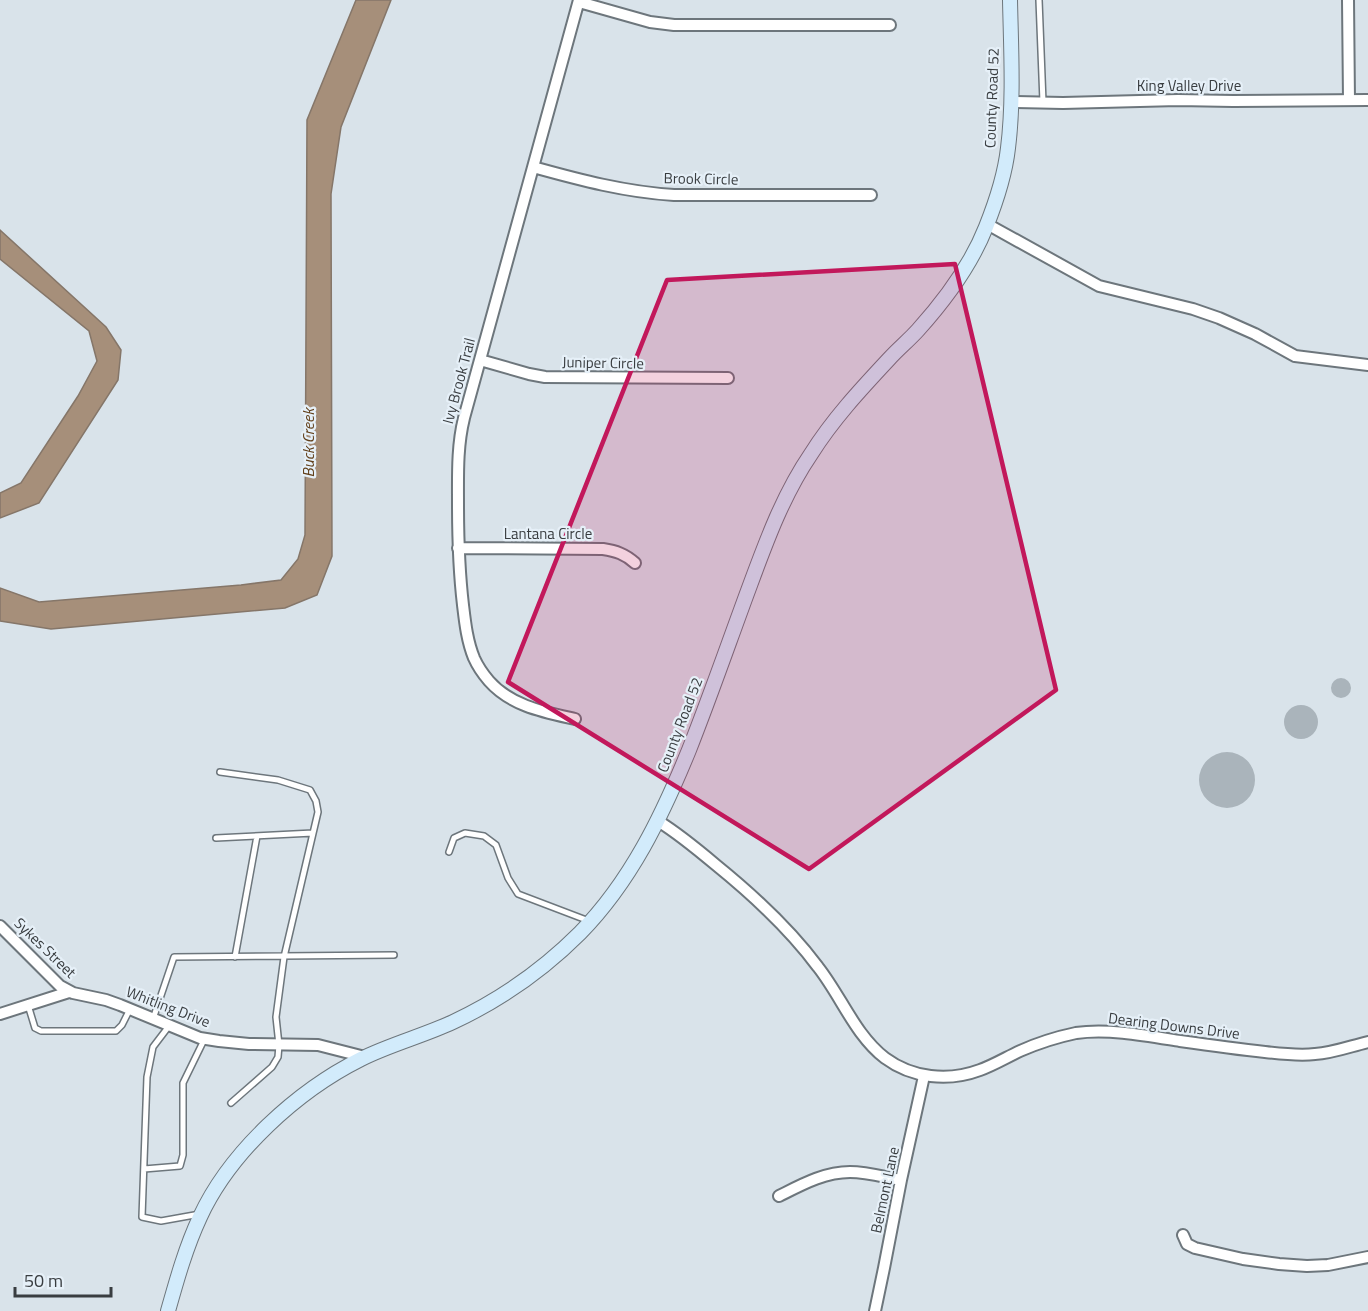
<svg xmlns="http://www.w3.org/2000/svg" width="1368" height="1311" font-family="'Titillium Web',sans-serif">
<rect width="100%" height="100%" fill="#d9e3ea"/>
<path fill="#a68f7a" stroke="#857669" stroke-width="1.5" d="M356 0H391L341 127 331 194 332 556 317 595 285 608 51 629 0 621V588L39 602 241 585 281 580 298 559 305 535 307 120Z
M0 230 106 327 121 350 118 380 39 503 0 518V493L21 483 78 396 97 361 89 331 0 259Z"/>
<path fill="#aab4bb" d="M1331 688a10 10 0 1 1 20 0a10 10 0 1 1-20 0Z
M1284 722a17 17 0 1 1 34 0a17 17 0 1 1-34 0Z
M1199 780a28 28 0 1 1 56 0a28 28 0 1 1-56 0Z"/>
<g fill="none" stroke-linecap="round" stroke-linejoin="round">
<defs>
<path id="lane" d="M1039 0 1043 102
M220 772 278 780 310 790 316 801 318 812 284 957 276 1017 279 1045 278 1057 272 1067 231 1103
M216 838 313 833
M449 852 454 838 465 833 484 836 496 845 508 878 518 894 589 921
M235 957 257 836
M28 1005 35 1028 41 1031H116L122 1025 130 1009
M153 1019 174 957 394 955
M169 1026 153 1047 147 1077 142 1217 161 1221 200 1214
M144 1169 180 1166 183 1155V1083L205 1038"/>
<path id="street" d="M1348 0 1349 100
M579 2 650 22 674 25H890
M1011 102 1063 103 1178 100 1233 101 1368 100
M533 167C580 180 625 192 674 195H871
M987 224 1099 286 1193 309 1219 318 1255 334 1295 356 1368 365
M480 360 529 374 545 377 728 378
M458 548 603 549C616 551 625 554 635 563
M575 719C544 712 511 706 489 681 483 674 478 667 474 658 467 641 465 622 463 605 459 571 458 538 458 504 458 475 457 446 464 418L579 0
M658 821C679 834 697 849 716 865 753 895 789 928 818 967 841 996 855 1035 885 1058 912 1078 948 1082 980 1070 994 1065 1007 1057 1020 1051 1038 1043 1057 1037 1076 1033 1108 1028 1149 1036 1180 1041 1208 1045 1237 1049 1265 1052 1282 1054 1299 1056 1315 1054 1333 1053 1351 1046 1368 1042
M0 926 60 986 73 993 106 1000 120 1005 200 1038 219 1041 249 1044 318 1045 365 1057
M0 1014 69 992
M779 1196C801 1185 824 1172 850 1172 867 1172 884 1177 901 1180
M1183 1235 1187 1244 1195 1248 1243 1259 1279 1264 1307 1266 1328 1265 1368 1257
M875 1311 884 1268 901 1180 924 1076"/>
<path id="secondary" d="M168 1311C177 1279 186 1247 200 1217 230 1152 297 1091 361 1059 391 1044 423 1036 453 1022 500 1000 544 969 580 933 631 881 662 816 689 750 710 697 729 642 749 588 766 542 783 495 811 454 833 419 861 389 889 359 898 349 909 340 918 330 945 300 971 265 986 227 996 202 1005 175 1008 148 1014 100 1011 49 1010 0"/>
</defs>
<use href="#lane" stroke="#6d767c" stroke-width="8"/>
<use href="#street" stroke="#6d767c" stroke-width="14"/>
<use href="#secondary" stroke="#6d767c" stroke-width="16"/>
<use href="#lane" stroke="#fff" stroke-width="5"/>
<use href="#street" stroke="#fff" stroke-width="10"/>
<use href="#secondary" stroke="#d2ebfb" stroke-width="14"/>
</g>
<path fill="#c2185b" fill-opacity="0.2" stroke="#c2185b" stroke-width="4.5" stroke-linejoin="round" d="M955 264 1056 690 809 869 508 682 667 280Z"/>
<g text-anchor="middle" stroke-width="4.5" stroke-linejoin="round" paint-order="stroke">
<g font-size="15" fill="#393d40" stroke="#e6f0f8">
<text x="1189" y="91">King Valley Drive</text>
<text transform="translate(992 98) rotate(-88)" y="5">County Road 52</text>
<text transform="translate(701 179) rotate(1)" y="5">Brook Circle</text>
<text transform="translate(603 363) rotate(1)" y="5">Juniper Circle</text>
<text transform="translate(459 381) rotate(-75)" y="5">Ivy Brook Trail</text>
<text x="548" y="539">Lantana Circle</text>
<text transform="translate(680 725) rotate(-69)" y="5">County Road 52</text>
<text transform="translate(45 948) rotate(44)" y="5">Sykes Street</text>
<text transform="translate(168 1007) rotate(21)" y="5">Whitling Drive</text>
<text transform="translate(1174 1026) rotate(7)" y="5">Dearing Downs Drive</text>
<text transform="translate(885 1190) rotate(-78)" y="5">Belmont Lane</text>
</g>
<g font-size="16" font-style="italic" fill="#62401b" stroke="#e6f0f8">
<text transform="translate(308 443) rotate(-90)" y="6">Buck Creek</text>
</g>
</g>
<path d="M15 1287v9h96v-9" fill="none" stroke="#393d40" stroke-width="3"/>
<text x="24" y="1287" font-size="18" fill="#393d40" stroke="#e6f0f8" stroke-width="4.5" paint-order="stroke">50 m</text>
</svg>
